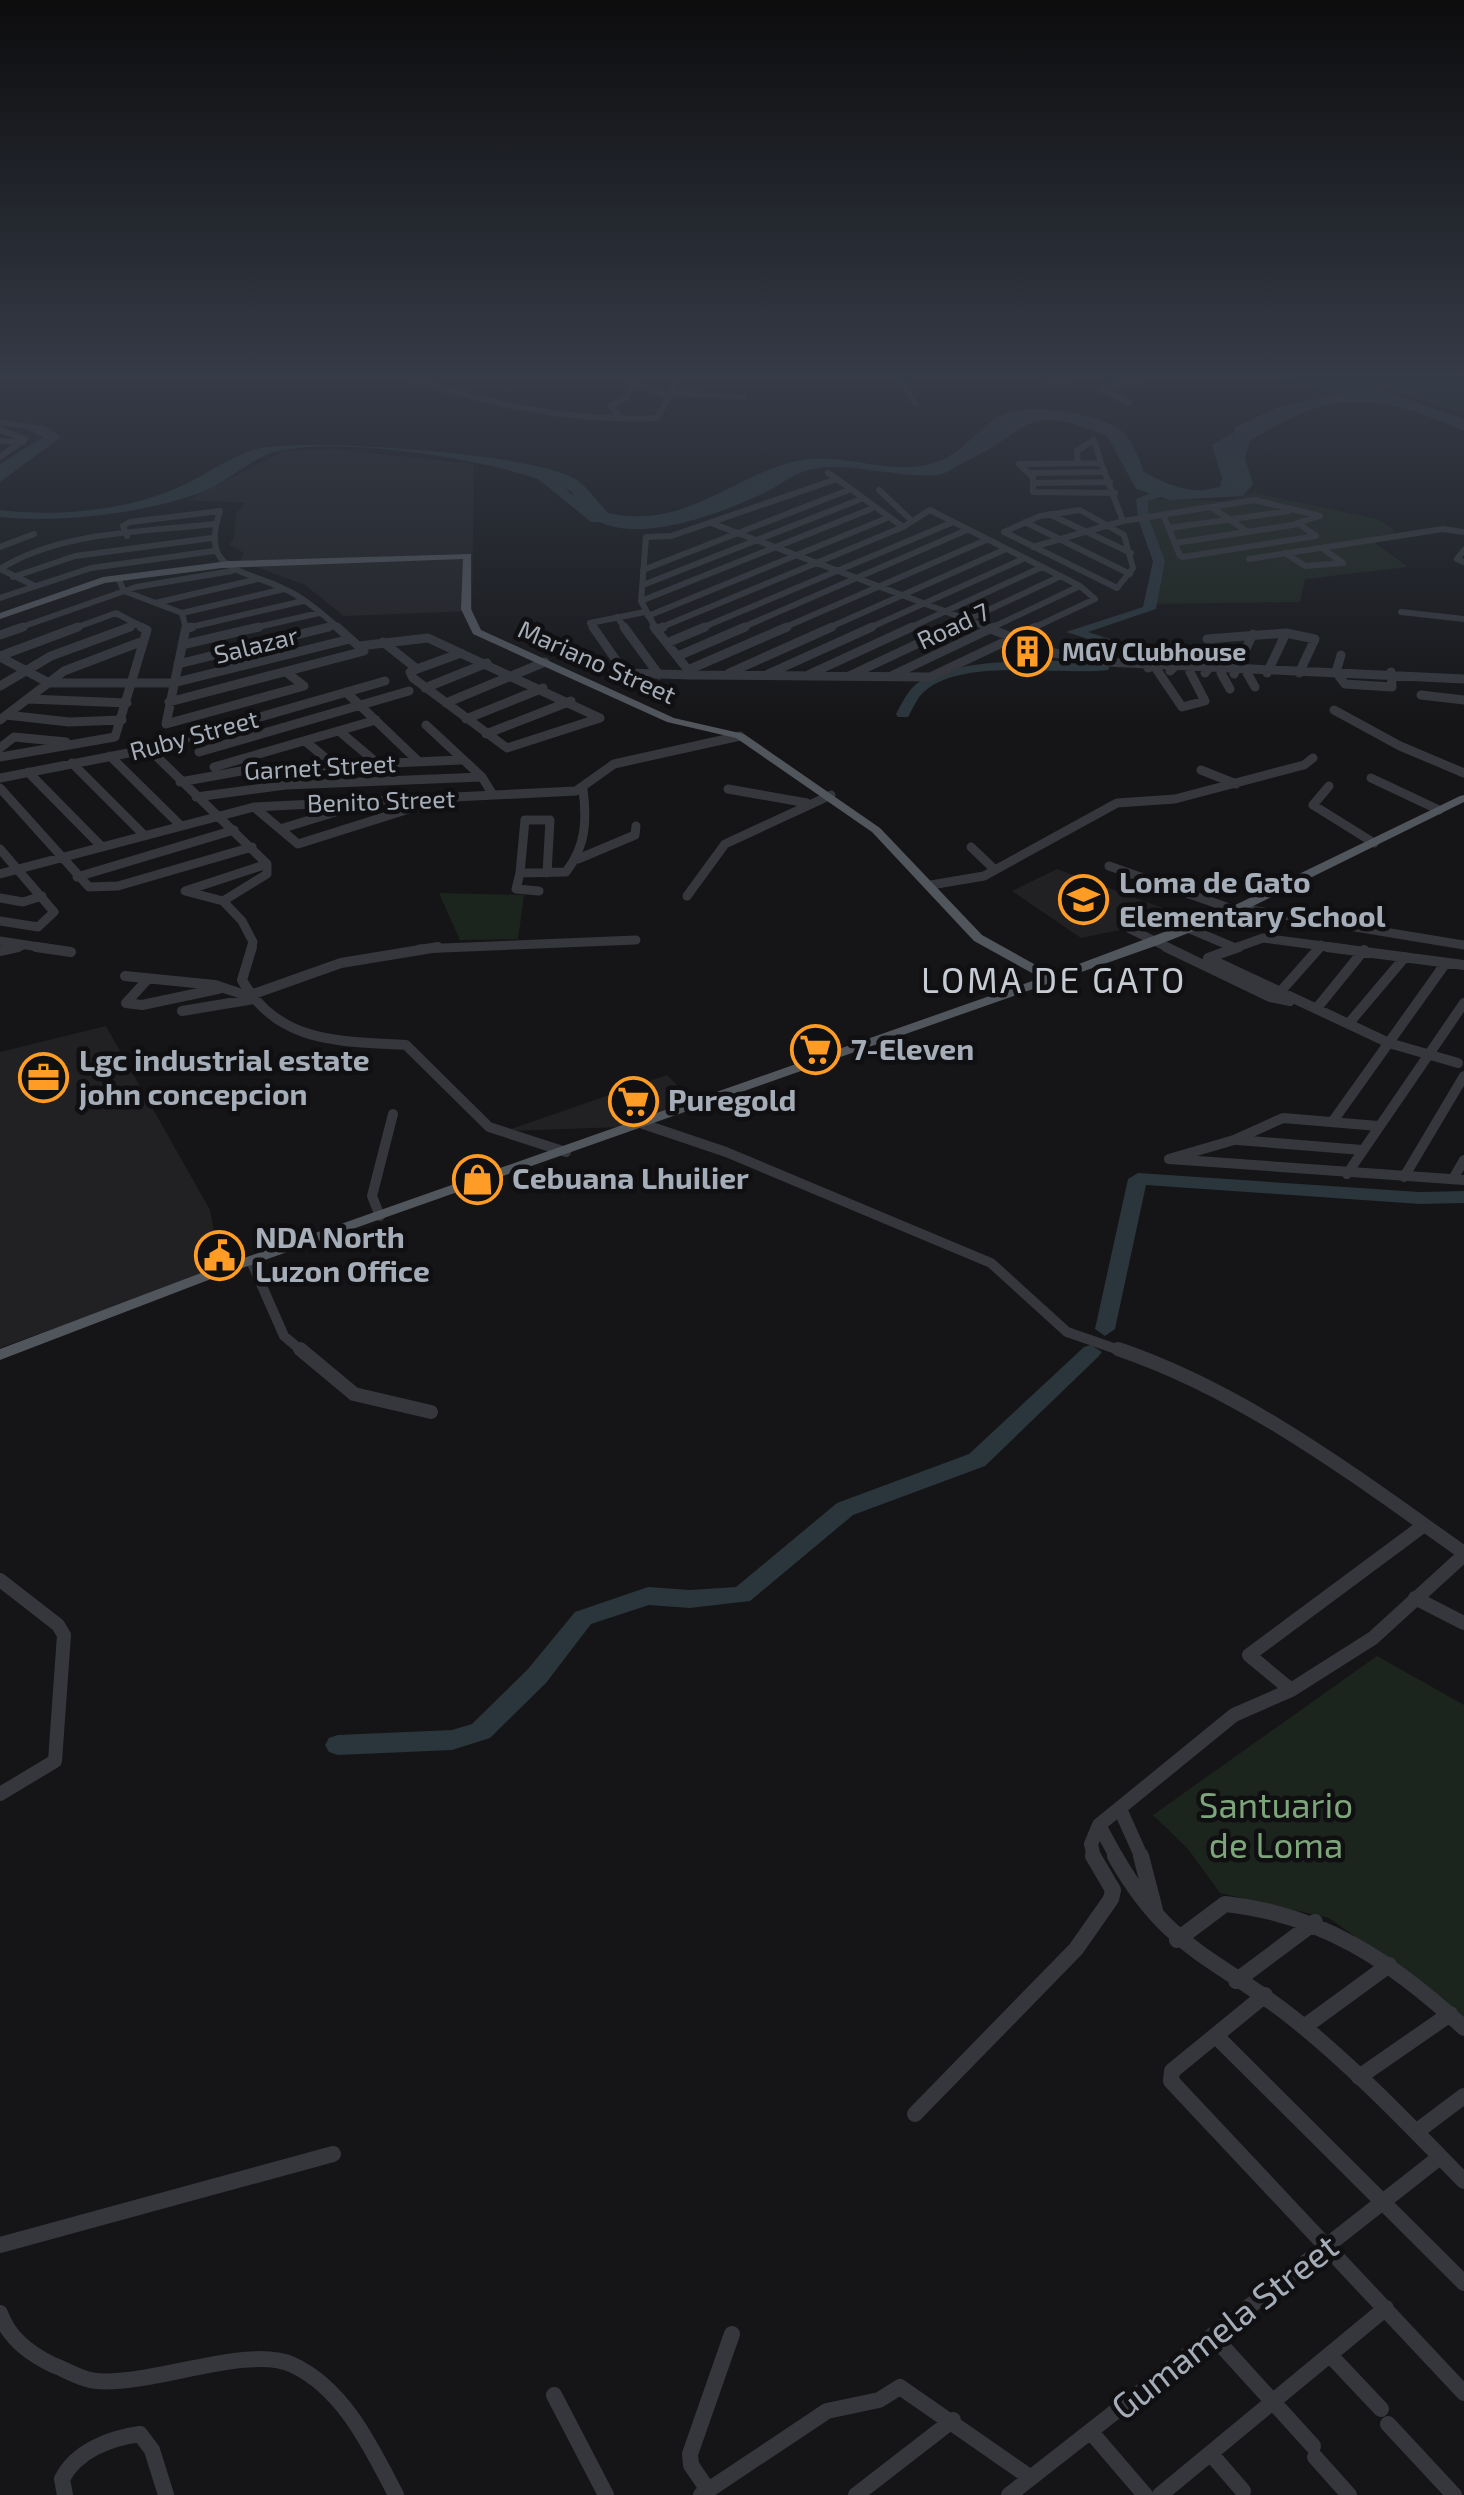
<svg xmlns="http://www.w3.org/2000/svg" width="1464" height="2495" font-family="'Exo 2',sans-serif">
<rect width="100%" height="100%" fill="#151517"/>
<path fill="#212124" d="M333 449 474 464 472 611 344 616 305 585 240 561 244 553 229 545 234 538 236 513 246 503 188 500 283 451Z
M1057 869 1168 910 1154 923 1081 938 1012 891Z
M106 1026 210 1210 221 1268 0 1348V1052Z
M667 1075 695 1103 622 1127 505 1131Z"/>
<path fill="#1c251d" d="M1270 374H1464V414L1380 386 1327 392Z
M1255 493 1377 519 1397 532 1368 538 1408 567 1305 579 1300 602 1149 604 1161 562 1144 499 1223 501Z
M439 893 524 895 518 939 460 940Z
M1377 1656 1464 1705V2025L1414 1979 1329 1918 1220 1893 1188 1849 1153 1815Z"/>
<path fill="#2a363c" d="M1350 391H1383L1464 419V431C1377 393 1333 388 1250 441L1245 458 1253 484 1243 496 1170 500 1136 489 1107 436C1020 401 1035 430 964 462 955 467 947 474 937 475 895 479 840 458 802 472 788 477 776 488 762 494 713 517 599 561 572 492 508 461 348 436 278 451 250 458 225 485 197 494 139 514 60 523 0 517V510C57 517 126 511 179 487 206 475 233 454 261 448 312 438 537 453 577 480 589 489 599 503 608 513 682 529 725 482 788 463 838 447 891 480 939 461 963 452 978 429 999 416 1025 401 1101 413 1123 432 1135 443 1138 458 1144 472 1174 488 1198 497 1230 485L1221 475 1212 445 1276 408Z
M0 419 45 426 61 437 0 482V464L43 437 23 428 0 426Z"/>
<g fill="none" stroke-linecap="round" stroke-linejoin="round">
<path fill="#2a363c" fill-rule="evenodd" d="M1272 410 1281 412 1244 431 1229 492 1198 497V491L1220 487 1235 427Z
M521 466 541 470 599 516V522H591L533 475 517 471V467Z
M1166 487 1172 491 1170 494 1148 501V516L1165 561 1156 609 1088 632 1113 640 1110 645 1117 651 1108 670C1060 676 964 657 925 691 917 697 913 709 908 717H898L896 714C901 705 906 694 913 687 943 657 1056 659 1098 663L1103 652 1096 646 1098 642 1066 632 1143 607 1153 561 1138 519 1136 499Z
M1138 1173 1420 1192 1464 1191V1203L1420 1204 1146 1185 1115 1329 1105 1336 1095 1329 1128 1179Z
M1091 1345 1102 1352 1098 1357 985 1466 853 1515 750 1601 690 1608 649 1605 591 1624 546 1683 490 1738 452 1750 338 1755 329 1752 325 1745 329 1738 338 1735 452 1730 472 1724 528 1669 575 1612 648 1587 690 1590 736 1587 837 1503 969 1454 1084 1347Z"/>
<path stroke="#35373c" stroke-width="6" d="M397 374C483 403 566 422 657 418L682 374
M609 374 669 397
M886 374 903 383 916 404
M1045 385 1090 374
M672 393 744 397
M1129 403 1100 388 1144 379 1135 374
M619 417 611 406 627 397 632 385
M0 430 25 439 0 457
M0 441 23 442
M1078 463 1077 451 1094 440 1101 463
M1019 464 1101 463 1123 521
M1019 464 1033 477V492L1115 493
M828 473 837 479
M1031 473 1105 472
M837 479 903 527 930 510 1080 586 1095 599 1031 629
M1034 483 1110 482
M879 490 912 521
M1211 507 1254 500 1320 516 1297 523
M1080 510 1124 535 1133 568 1117 588 1004 532 1040 516Z
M1049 514 1131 553
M1163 514 1180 556 1183 557 1316 536 1299 524 1175 543
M1025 522 1130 574
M711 523 992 629
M1169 528 1289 511
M127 536 123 526 130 522 220 511C200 571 239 568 282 588 304 597 322 614 340 629
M0 547 34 534
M1033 547 1123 521 1211 507 1248 532
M1464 550 1457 559 1464 562
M1285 553 1305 566 1343 563 1322 548
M1249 559 1443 529 1464 532
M643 570 851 489
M13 577 75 556 212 538
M118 578 124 591 182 613 186 629
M643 585 861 499
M35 586 0 569C60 531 145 532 214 524
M0 598 91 568 214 551
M641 601 871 509
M155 603 254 580
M1401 612 1464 619
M182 613 284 589
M648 616 885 519
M617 617 626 629
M187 628 303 601
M16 629 136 587 232 571
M72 629 116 613 146 629
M123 629 138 624
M249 629 319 613
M319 629 333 626
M595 629 590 623 645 612
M656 629 641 601 646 537 671 536 837 479
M657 629 903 527
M699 629 951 523
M739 629 967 530
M781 629 986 540
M826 629 1004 550
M867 629 1023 559
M907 629 1042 567
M948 629 1061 576
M989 629 1080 586"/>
<path stroke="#35373c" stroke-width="9" d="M186 627 166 724 304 686 286 672
M593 627 625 673 692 675
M624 627 659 675
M654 627 692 675 930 677 1036 627
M985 627 1054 653 1106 662 1464 679
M187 628 192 627
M656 630 663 627
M0 635 23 627
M383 642 417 669
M667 643 705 627
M182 645 259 627
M359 646 428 638 600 718 507 748 413 678 410 672 417 669
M1341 655 1336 672 1345 684 1392 687 1391 672
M0 656 78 627
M678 656 745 627
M0 657 49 683H173L350 639
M178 664 329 627
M1148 668 1174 659 1178 663 1170 671
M417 669 461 653
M688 670 787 627
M1157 670 1182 707 1205 701 1190 672
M729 673 832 627
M1205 673 1221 653 1207 639 1286 633 1315 639 1299 673
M1221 673 1230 689
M1247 673 1255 687
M1267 673 1286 633
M768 674 872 627
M810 674 912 627
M1234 674 1253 634
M849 676 953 627
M889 677 994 627
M0 686 51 656 130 627
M425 688 487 663
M346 692 418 761
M1421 695 1464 700
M29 699 127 703
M169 702 364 651 337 627
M446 703 545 662
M1334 710 1400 746 1464 773
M6 715 69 722 122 720
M466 719 543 688
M0 720 64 671 143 641
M426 725 482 777 493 795
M339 731 377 763
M486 734 571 701
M305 741 334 765
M0 748 14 737 66 742
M149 749 267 864
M199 752 409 691
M110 756 179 824
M0 757 115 737 147 630 141 627
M72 763 143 834
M214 767 376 720
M1201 770 1236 784
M28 772 101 846
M0 778 149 749 385 681
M1371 778 1439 810
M180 782 252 769 461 760
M1329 786 1313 805 1374 843
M0 788 89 887 118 886 252 847
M728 789 807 803
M196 797 286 785 482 777
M254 807 298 844 425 804
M280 829 352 807
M971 847 995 870
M0 849 54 912 38 927 0 921
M578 859 635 835 636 826
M267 864V874L223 901 185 891Z
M1109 866 1235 910
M520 873 525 820H550L547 873
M0 874 254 807 576 791 614 764 740 736
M77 877 234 830
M931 885 984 876 1117 803 1175 799 1304 765 1313 758
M539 891 516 889 520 873 566 872C586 846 587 821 583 789
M687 896 725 844 831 795
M0 898 23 902 42 896
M223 901 242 921 253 942 251 949
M1240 908 1464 945
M1130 929 1171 949
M1190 929 1233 947
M0 941 52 949
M8 949 21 946
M419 949 636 940
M1232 949 1263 938 1346 949
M1317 949 1321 945"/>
<path stroke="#35373c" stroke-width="10" d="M36 947 71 952
M252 947 242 980C279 1045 342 1041 406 1045L489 1127 566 1152
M1166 947 1270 997 1290 1001
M1239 947 1208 958 1389 1043 1458 1063
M1327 947 1464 965
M0 951 18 947
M125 976 215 985 248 996 341 963 438 947
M1281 991 1320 947
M126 1003 142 1005 218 989
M126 1003 147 980
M1317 1008 1364 950
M182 1011 254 999
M1350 1022 1405 957
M1333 1121 1445 964
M643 1124 726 1152 991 1263 1067 1332 1125 1352
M1237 1140 1362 1150
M1169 1159 1464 1180
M1169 1159 1234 1140 1283 1118 1378 1126
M1347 1174 1464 1003
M1404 1177 1464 1076
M1453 1179 1464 1160
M380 1216 372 1196 393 1114
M251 1261 284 1336 303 1352"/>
<path stroke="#35373c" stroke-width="14" d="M300 1349 354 1394 431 1412
M1118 1349C1245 1392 1355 1476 1464 1553
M0 1580 58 1625 64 1635 55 1761 0 1794
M1415 1598 1464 1623
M1291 1690 1249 1655 1423 1526
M1120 1809 1142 1858
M1099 1825 1117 1858
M1094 1858 1091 1844 1099 1825 1234 1715 1291 1690 1373 1638 1464 1555"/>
<path stroke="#35373c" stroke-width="16" d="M1115 1856C1170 1954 1220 1958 1299 2023 1358 2071 1411 2127 1464 2181
M1141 1856 1155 1910
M1177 1940 1225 1904C1322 1914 1394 1963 1464 2028
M1236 1981 1315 1922
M1265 1995 1172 2071 1171 2081 1464 2393
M1304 2027 1389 1965
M1216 2036 1464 2283
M1359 2077 1450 2014
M915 2114 1076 1949 1111 1899 1113 1890 1093 1856
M1416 2132 1464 2096
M0 2245 333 2154
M0 2313C8 2337 30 2354 53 2365 67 2370 82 2380 96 2381 152 2386 248 2344 293 2365 344 2389 371 2447 396 2495
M1213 2336 1313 2446
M1330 2355 1381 2409
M554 2395 606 2495
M1388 2424 1454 2495
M1091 2432 1145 2495
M1211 2454 1243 2491
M1315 2457 1349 2495
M708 2490 691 2465 690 2454 732 2334
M65 2495 62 2479C76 2451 110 2438 140 2434L152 2450 166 2495
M701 2495 827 2411 879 2400 900 2387 1031 2478
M856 2495 953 2420
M1009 2495 1440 2157
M1160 2495 1386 2308"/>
<path fill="#51555c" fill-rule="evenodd" d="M471 554V609L481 630 674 718 744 734 880 828 982 935 1052 974 1231 907 1460 796 1464 795V802L1239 913 1158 945 211 1279 0 1360V1349L201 1273 1041 978 974 941 872 832 736 738 667 722 473 634 461 609 463 559 222 568 105 583 0 619V613L103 577 229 561Z"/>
</g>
<linearGradient id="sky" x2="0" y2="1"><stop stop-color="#0c0c0d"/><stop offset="0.52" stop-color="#353b47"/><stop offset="1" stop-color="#353b47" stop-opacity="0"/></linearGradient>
<rect width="1464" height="724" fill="url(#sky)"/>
<defs>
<symbol id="building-ring" viewBox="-11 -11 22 22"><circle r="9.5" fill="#101012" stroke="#ff9c25" stroke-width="1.5"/><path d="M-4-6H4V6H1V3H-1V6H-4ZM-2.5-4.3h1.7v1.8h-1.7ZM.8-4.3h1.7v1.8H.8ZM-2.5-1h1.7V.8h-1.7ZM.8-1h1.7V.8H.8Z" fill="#ff9c25"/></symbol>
<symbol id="school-ring" viewBox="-11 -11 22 22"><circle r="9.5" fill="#101012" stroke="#ff9c25" stroke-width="1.5"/><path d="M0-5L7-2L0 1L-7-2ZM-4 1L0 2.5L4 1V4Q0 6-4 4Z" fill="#ff9c25"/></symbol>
<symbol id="supermarket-ring" viewBox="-11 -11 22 22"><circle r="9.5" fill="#101012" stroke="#ff9c25" stroke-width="1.5"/><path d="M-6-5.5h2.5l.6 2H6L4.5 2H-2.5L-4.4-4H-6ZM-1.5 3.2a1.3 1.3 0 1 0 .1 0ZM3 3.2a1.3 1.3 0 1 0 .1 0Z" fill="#ff9c25"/></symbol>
<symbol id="office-ring" viewBox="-11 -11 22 22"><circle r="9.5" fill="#101012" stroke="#ff9c25" stroke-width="1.5"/><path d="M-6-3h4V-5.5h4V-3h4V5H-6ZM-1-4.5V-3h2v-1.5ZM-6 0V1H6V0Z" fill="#ff9c25"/></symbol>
<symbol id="shop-ring" viewBox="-11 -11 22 22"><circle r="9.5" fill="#101012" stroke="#ff9c25" stroke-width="1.5"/><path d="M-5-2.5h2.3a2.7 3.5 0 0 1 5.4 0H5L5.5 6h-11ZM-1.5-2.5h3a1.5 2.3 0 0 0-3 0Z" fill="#ff9c25"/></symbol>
<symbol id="civic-ring" viewBox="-11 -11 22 22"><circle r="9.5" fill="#101012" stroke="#ff9c25" stroke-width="1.5"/><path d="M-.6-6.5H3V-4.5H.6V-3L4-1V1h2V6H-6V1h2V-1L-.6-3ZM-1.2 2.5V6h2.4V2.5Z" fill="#ff9c25"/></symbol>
</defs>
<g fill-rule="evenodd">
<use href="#building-ring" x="1000" y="624" width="55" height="55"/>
<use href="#school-ring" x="1056" y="872" width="55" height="55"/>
<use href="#supermarket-ring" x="788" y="1022" width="55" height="55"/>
<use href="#office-ring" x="16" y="1050" width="55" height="55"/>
<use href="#supermarket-ring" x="606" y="1074" width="55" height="55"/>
<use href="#shop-ring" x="450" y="1152" width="55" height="55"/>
<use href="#civic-ring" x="192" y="1228" width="55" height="55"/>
</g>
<g text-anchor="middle" stroke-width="9" stroke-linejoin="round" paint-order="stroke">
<g font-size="25" fill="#a5adb8" stroke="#101012">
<text transform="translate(953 626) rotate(-25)" y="9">Road 7</text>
<text transform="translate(256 645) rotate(-14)" y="9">Salazar</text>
<text transform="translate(597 662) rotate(24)" y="9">Mariano Street</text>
<text transform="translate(194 735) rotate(-15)" y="9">Ruby Street</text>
<text transform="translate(320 767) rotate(-3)" y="9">Garnet Street</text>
<text transform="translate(381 801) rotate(-2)" y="9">Benito Street</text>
</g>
<g font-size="25" font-weight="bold" fill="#a5adb8" stroke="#101012" text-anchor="start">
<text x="1062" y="661">MGV Clubhouse</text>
</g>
<g font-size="30" font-weight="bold" fill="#a5adb8" stroke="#101012" text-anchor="start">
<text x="1119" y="893">Loma de Gato<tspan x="1119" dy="34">Elementary School</tspan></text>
<text x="851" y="1060">7-Eleven</text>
<text x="79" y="1071">Lgc industrial estate<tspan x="79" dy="34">john concepcion</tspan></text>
<text x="668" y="1111">Puregold</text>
<text x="512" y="1189">Cebuana Lhuilier</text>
<text x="255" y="1248">NDA North<tspan x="255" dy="34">Luzon Office</tspan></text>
</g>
<g font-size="35" letter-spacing="2.5" fill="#c7ccd4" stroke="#101012">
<text x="1054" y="993">LOMA DE GATO</text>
</g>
<g font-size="35" fill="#7da57a" stroke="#101012">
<text x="1276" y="1818">Santuario<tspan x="1276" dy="40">de Loma</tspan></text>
</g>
<g font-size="35" fill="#a5adb8" stroke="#101012">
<text transform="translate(1225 2327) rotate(-38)" y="12">Gumamela Street</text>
</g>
</g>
</svg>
